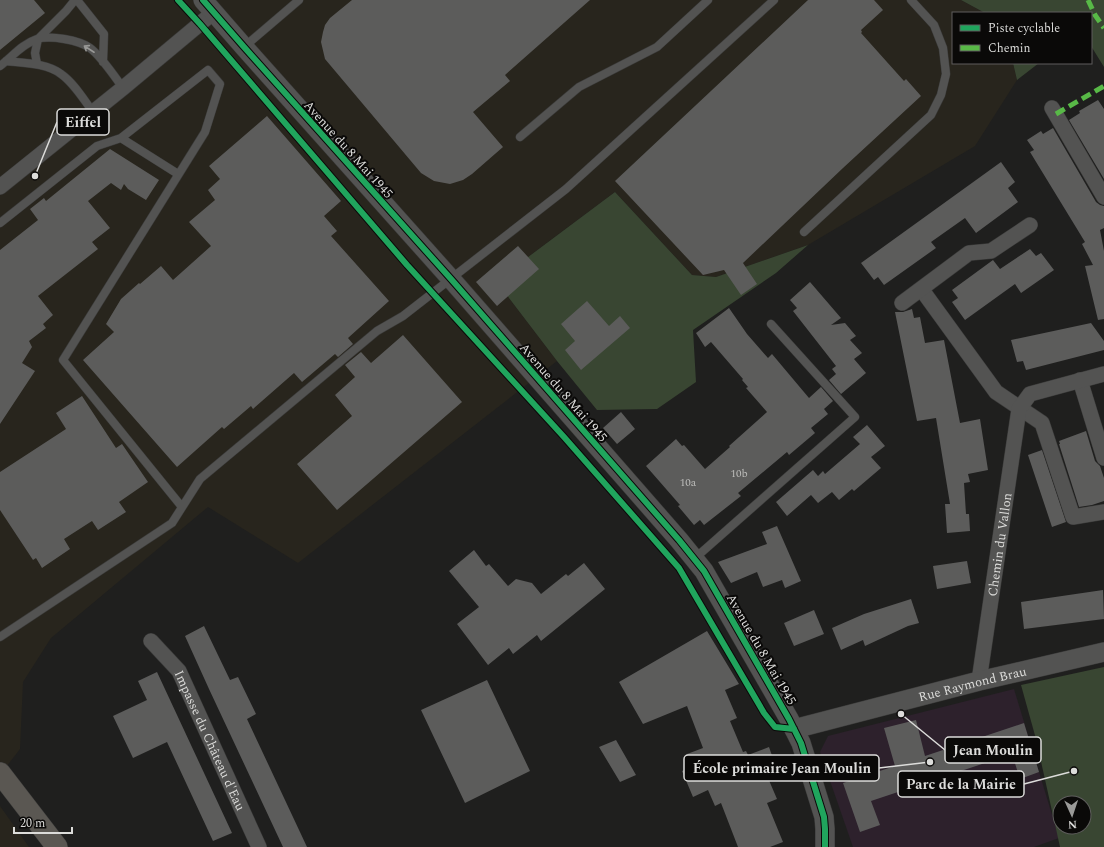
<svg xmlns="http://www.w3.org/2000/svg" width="1104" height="847" font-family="Spectral,serif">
<rect width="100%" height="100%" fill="#1f1f1e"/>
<path fill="#28251d" d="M0 0H961L985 13H953V63H1013L1017 80 975 146 808 245 716 277 692 275 615 192 496 281 557 361 298 563 208 507 51 638 23 682 20 749 0 775Z
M0 806 29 847H0Z"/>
<path fill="#2d212c" d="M1014 689 1059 838 1034 847H853L820 752 828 736Z"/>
<path fill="#394632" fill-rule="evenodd" d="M961 0H1104V67L1091 46V13H985Z
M1013 63H1039L1017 80Z
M615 192 692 275 716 277 808 245 776 273 693 330 696 382 657 409 597 410 557 361 496 281Z
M1104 667V847H1060L1036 739 1021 685ZM1060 803H1084V827H1060Z"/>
<path fill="#5c5c5b" d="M0 0H34L45 13 0 50Z
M352 0H590L505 75 510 81 473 112 503 147 472 174 463 180 450 184 434 181 421 173 325 59 321 42 323 32 325 25 330 18Z
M808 0H874L883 10 861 30 862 32 861 33 904 81 906 79 921 96 843 168 743 263 757 284 741 295 724 270 703 275 615 181Z
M1098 100 1104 109V179L1069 120 1080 113 1079 111Z
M267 116 341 201 324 216 337 231 331 236 389 301 348 338 353 344 338 357 335 354 302 382 294 373 253 409 251 406 224 429 222 427 177 467 83 360 114 332 106 324 121 299 139 283 140 284 161 266 173 280 211 246 189 222 215 200 208 190 220 179 209 166Z
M1053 128 1096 202 1100 205 1104 206V228L1100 230 1104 251V319L1098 320 1085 266 1093 265 1082 244 1085 242 1030 152 1034 150 1027 140 1041 131 1043 134Z
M110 149 159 180 146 200 128 189 124 184 121 190 111 183 88 201 110 228 92 242 98 249 38 296 53 315 43 324 46 328 29 341 32 347 22 363 35 371 0 424V250L38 220 30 209 44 198 46 201Z
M1001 162 1015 182 1008 188 1018 202 976 233 965 218 931 242 936 248 884 285 878 277 874 280 861 263Z
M518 246 539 269 497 306 476 282Z
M1030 249 1036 256 1041 253 1054 270 1021 293 1015 284 965 320 952 302 958 298 952 290 993 260 1000 269Z
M810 282 841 318 831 325 845 323 856 336 850 340 862 353 854 359 866 373 841 394 829 380 836 374 832 369 836 366 793 311 797 308 790 300Z
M587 301 609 326 620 316 630 328 581 370 565 350 575 341 561 324Z
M729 308 747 334 768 358 772 354 809 398 821 387 833 401 824 409 828 414 811 428 815 433 789 455 787 452 738 493 741 496 704 525 700 520 694 525 678 506 680 505 646 466 676 439 682 446 684 445 705 469 730 447 729 446 767 412 746 388 748 387 742 380 743 379 711 342 705 347 696 333Z
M912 309 914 318 920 317 925 343 944 340 960 423 980 419 988 470 968 474 970 482 964 483 966 514H969L970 531 947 533 945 504H950L936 418 917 421 895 312H903Z
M1091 323 1104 341V350L1026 370 1023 361 1017 362 1011 340Z
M403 335 462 402 337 510 297 464 352 416 335 395 355 377 345 365 361 352 371 363Z
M82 396 116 448 122 444 148 482 119 502 126 512 98 530 92 521 64 539 70 549 42 568 36 558 33 560 0 510V472L66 429 56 413Z
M621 412 635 429 617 444 603 428Z
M867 425 885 446 871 457 881 468 854 491 852 489 839 500 832 492 818 503 811 495 787 516 776 502 813 470 818 476 823 471 825 474 860 444 853 437Z
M1086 431 1095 461 1100 466 1104 478V501L1092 505 1079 507 1059 444H1060L1059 441Z
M1042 450 1066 522 1052 527 1028 455Z
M777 526 801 581 785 588 782 580 763 587 757 572 731 583 718 562 767 544 762 532Z
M474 550 486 566 489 564 508 586 516 579 532 583 541 594 566 574 568 576 584 563 605 589 541 641 537 635 513 654 509 648 488 665 457 624 479 607 449 571Z
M967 561 971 583 937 589 933 566Z
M1103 590 1104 619 1024 629 1021 602Z
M911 599 919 623 908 626 865 646 863 640 841 650 832 628 864 614Z
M814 610 824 634 794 646 784 623Z
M204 626 230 680 238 677 256 714 247 719 307 847H283L209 689 185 636Z
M707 631 739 684 725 690 737 718 730 721 743 752 746 751 748 755 769 747 776 767 765 771 777 799 767 803 783 842 770 847H738L721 803 715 806 708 790 693 797 682 771 692 767 687 754 703 748 687 706 643 724 619 682Z
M157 672 232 833 213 841 167 742 133 758 113 716 147 700 138 681Z
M487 680 530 771 465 803 421 710Z
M916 720 925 756 1024 723 1039 772 1020 779 1012 754 871 801 880 825 860 832 843 783 895 766 884 728Z
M616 740 636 775 620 782 599 747Z"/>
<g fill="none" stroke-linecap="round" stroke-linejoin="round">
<defs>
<path id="service" d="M77 0 104 34 103 62
M244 47 299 0
M6 61C23 63 47 63 61 74 74 83 84 100 93 112
M37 64 35 53 38 39 66 11 75 0
M0 66C12 57 22 44 37 39 50 35 79 40 90 48 101 56 115 77 123 88
M520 137 579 87 657 47 708 0
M178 174 121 138 208 70 220 84 205 132 63 360 182 507
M0 223 97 146 121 138
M804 232 931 115 941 95 946 74 943 48 934 25 911 0
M694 559 855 417 771 324
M0 637 172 523 200 479 377 331 403 316 566 189 774 0"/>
<g id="minor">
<path d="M1052 108 1104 197"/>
<path d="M0 187 123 88 214 12"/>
<path d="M922 290 996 392 1042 423 1073 517 1104 512"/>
<path d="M902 303 969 253 991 251 1030 225"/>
<path d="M1080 380 1104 458"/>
<path id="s1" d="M151 641 179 671 259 847"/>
<path id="s2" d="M979 681 1019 409 1030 394 1104 374"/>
</g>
<g id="tertiary">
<path d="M203 0 244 47 451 279 679 540 704 571 789 719 801 743 824 817 825 829V847"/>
<path id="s3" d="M794 729 979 681 1104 652"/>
</g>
<path id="secondary" d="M0 773 57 847"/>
</defs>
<use href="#service" stroke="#3b3b3a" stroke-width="9"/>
<use href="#minor" stroke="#3b3b3a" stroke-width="16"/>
<use href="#tertiary" stroke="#3b3b3a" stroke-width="20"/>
<use href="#secondary" stroke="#3b3b3a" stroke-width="22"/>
<use href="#service" stroke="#535352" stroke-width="8"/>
<use href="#minor" stroke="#535352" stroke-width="15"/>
<use href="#tertiary" stroke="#535352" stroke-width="19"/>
<use href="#secondary" stroke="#5a5752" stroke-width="21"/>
<path stroke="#58b947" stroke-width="5" stroke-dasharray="10 5" stroke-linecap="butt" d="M1088 0 1095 15 1104 28
M1056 114 1104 86"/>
<defs>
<path id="cycleway" d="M178 0 200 24 407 265 564 437 679 568 764 713 775 727 794 729
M203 0 244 47 451 279 679 540 704 571 789 719 801 743 824 817 825 829V847"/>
</defs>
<use href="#cycleway" stroke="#0a0908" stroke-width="8"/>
<use href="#cycleway" stroke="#20a55d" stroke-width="6"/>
</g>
<defs><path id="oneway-shaft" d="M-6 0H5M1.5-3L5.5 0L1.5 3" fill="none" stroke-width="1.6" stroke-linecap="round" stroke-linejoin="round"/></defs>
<use stroke="#989896" href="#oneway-shaft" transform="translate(89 49) rotate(-147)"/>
<g text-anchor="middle" stroke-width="4" stroke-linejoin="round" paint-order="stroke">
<g font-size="11" fill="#bcbcba">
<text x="739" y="477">10b</text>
<text x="688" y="486">10a</text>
</g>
<g font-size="13" fill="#dcdcda" stroke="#0a0908">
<text transform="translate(349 149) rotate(48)" y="5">Avenue du 8 Mai 1945</text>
<text transform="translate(564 392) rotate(49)" y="5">Avenue du 8 Mai 1945</text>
<text dy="5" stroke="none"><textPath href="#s2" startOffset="138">Chemin du Vallon</textPath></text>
<text transform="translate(762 649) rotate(60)" y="5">Avenue du 8 Mai 1945</text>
<text dy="5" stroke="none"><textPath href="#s3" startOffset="184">Rue Raymond Brau</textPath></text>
<text dy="5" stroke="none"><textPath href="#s1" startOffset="117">Impasse du Château d'Eau</textPath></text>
</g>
</g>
<path fill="none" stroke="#dcdcda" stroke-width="1.5" d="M35 176L57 122M901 714L945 750M930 762L879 768M1074 771L1024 784"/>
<g fill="#dcdcda" stroke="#0a0908" stroke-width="1.5">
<circle cx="35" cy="176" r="4"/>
<circle cx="901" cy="714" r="4"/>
<circle cx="930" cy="762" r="4"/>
<circle cx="1074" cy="771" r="4"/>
</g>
<g fill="#0a0908" stroke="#dcdcda" stroke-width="1.5">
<rect x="57" y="109" width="52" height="26" rx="4"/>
<rect x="945" y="737" width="96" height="26" rx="4"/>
<rect x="684" y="755" width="195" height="26" rx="4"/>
<rect x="898" y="771" width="126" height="26" rx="4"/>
</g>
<g font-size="14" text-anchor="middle" font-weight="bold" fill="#dcdcda">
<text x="83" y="127">Eiffel</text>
<text x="993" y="755">Jean Moulin</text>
<text x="782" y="773">École primaire Jean Moulin</text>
<text x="961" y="789">Parc de la Mairie</text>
</g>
<rect x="952" y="12" width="140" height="52" fill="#0a0908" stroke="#5e5d5c"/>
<rect x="960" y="25" width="20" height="6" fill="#20a55d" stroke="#5e5d5c"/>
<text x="988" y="32" font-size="12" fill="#dcdcda">Piste cyclable</text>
<rect x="960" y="45" width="20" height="6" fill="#58b947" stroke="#5e5d5c"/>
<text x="988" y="52" font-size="12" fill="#dcdcda">Chemin</text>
<g transform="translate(1072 815) rotate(177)"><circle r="19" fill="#0a0908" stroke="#5e5d5c"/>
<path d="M0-3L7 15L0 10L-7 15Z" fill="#9a9a98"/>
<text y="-6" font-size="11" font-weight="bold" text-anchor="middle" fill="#dcdcda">N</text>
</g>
<path d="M14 827v6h58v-6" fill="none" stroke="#dcdcda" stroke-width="2"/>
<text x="20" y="827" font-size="12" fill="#dcdcda" stroke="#0a0908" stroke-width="3" paint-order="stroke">20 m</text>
</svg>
